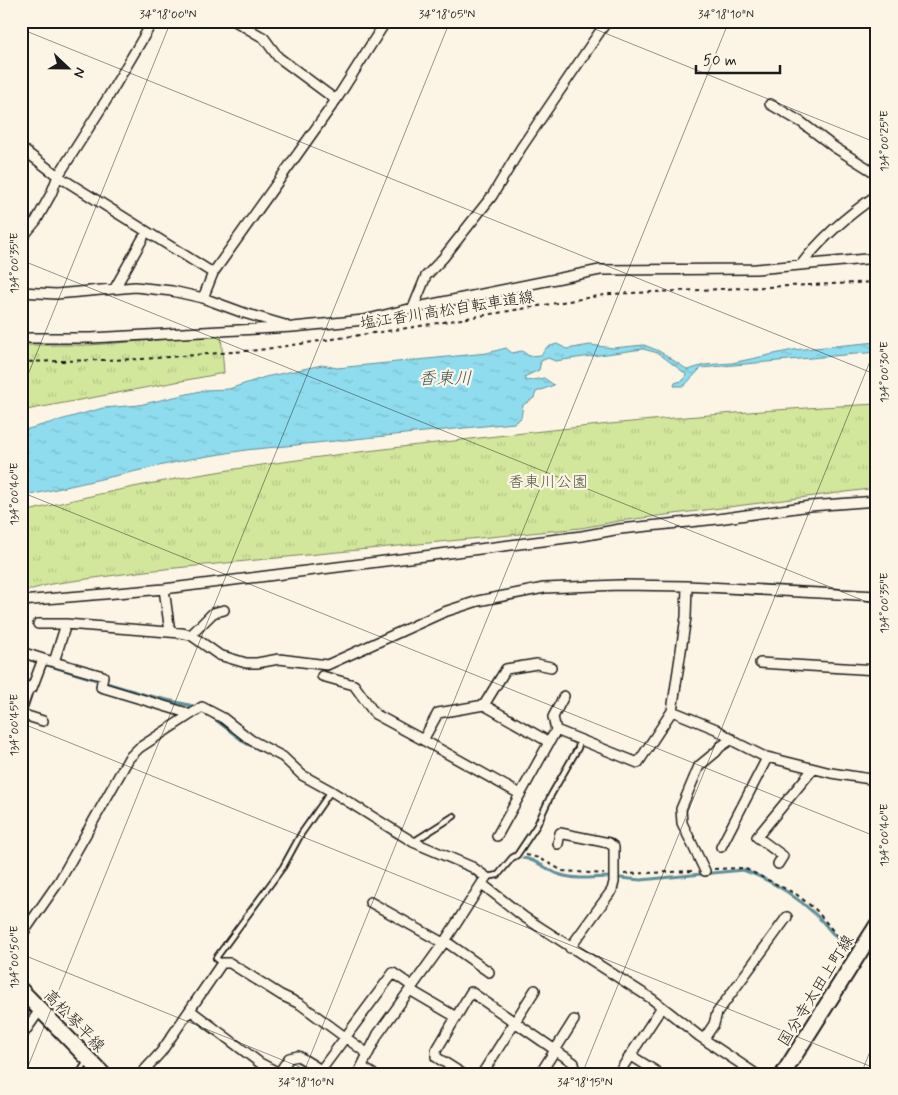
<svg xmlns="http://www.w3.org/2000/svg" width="898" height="1095" font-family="Mynerve,'Klee One',sans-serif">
<defs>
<pattern id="park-tufts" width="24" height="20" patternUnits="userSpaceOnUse" patternTransform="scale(1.25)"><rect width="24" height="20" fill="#d2e79c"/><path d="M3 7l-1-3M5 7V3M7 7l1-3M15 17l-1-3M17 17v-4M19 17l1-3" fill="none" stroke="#b4c686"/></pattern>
<pattern id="water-ripples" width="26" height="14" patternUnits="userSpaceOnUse" patternTransform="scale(1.25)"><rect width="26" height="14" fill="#8edced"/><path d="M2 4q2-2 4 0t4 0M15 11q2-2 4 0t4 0" fill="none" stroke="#7abccb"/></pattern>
<pattern id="building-back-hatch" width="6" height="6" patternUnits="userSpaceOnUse" patternTransform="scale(1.25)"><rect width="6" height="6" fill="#fdc0bc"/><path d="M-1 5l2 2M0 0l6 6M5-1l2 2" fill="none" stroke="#d8a4a1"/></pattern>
</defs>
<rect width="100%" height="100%" fill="#fcf5e5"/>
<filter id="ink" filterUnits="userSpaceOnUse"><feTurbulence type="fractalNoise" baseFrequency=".02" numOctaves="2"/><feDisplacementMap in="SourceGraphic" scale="10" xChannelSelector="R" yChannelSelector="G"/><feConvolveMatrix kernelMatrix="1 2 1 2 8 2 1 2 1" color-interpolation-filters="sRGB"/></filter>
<g filter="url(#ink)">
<path fill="url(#park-tufts)" stroke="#77825c" d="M221 335 224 373 21 411V345H90Z
M877 404V488L619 521 581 528 145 571 51 584 21 592V513C160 476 302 458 445 442 588 425 732 411 877 404Z"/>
<path fill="url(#water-ripples)" stroke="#608f99" d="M877 342V352L701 368 684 386H674L675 383 684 380 686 374 658 353 643 349 555 361 548 358 541 361 539 370 524 377 526 381 544 378 554 385 536 392 534 398 523 405 521 418 514 423 246 450 190 459 21 497V431L103 408 139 405 205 390 229 389 265 377 322 365 337 368 487 353 506 348 512 353 522 351 529 356 541 355 547 347 557 344 567 349 590 345 613 348 644 345 659 351 688 370 704 365 732 363 793 350Z"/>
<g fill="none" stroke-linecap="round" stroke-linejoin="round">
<path stroke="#608f99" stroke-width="3" d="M21 657 146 695 189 705 198 708
M212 717 247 744 269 754
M351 808 396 837
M419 849 470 871 479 879
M523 858C537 860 546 869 558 874 574 880 592 878 609 877
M620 878 641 880 743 870C769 879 795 895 815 914 830 928 834 940 854 950"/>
</g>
<path fill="url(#building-back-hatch)" stroke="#1c1c1c" d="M21 1003 30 1012 21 1022Z"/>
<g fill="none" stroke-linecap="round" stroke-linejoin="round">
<defs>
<path id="lane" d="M413 842 454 816
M486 877 498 875 512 858 517 855 537 825 551 795 578 748 580 740
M222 963 216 958 283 867 301 834 331 791
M79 1074 88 1060"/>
<path id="street" d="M235 21 264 38 278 57 336 100
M770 104 801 122 834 147 877 174
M21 148 58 176 213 273
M21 239 36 221 51 194 58 176 107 99 153 21
M801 265C822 237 848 215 877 195
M115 288 143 238
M21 292 56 294 135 287 172 291 203 298 244 313 285 325
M203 298 213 273 336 100 386 21
M413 308 426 276 443 258 492 196 521 148 607 21
M21 338H91L293 327 364 320 413 308 600 270 756 269 877 258
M164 589 582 536 620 529 718 519 810 506 877 501
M21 601 164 589 170 632
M38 624H66L181 633 191 635 219 655 246 663H257L279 659 327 665 444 612 478 601 544 588 620 585 687 586 877 596
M191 635 213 613 224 610
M21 652 43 659
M54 662 103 676 101 687 184 712 189 715
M760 663 877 670
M322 676 354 685 375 714 423 740
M21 685 32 688 43 659 54 662 66 624
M484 705 506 669 537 664 551 667
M21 711 29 687
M672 711 716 729 737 743 763 756 831 773 877 780
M21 714 43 721
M556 730 553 717 564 696
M520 794 423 740 438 713 484 705 549 742
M497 836 556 730 638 763 672 711 686 617 687 586
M558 844 560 833 609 843 614 847V882L612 890 570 948
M721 847 767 758
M778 864 783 856 757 837 813 769
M705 871 682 823 681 809 699 766 716 752 720 747 732 739
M482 884 524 917 652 999 699 1036 756 1074
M370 902 443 943
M21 936 60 880 129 758 139 748 202 707 223 718 251 740 283 757 302 775 331 791 413 842 472 867 486 877 445 941 378 1034 358 1074
M445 941 489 972
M410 990 456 1017
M190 1010 260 1063 279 1073 289 1058 298 1056 321 1070 393 973 412 986
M21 1037 40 1010
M704 1039 714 1024 717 1013 787 917
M630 1055 657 1072 656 1074
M362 1067 373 1074
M141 1074 161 1052 222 963H230L281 995 300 1004 368 1054
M463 1074 436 1057V1051L471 992 574 1063
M482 1074 535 990
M540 1074 574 1020
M618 1074 662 1007"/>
<path id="secondary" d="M21 990 103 1074
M783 1074 877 925"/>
</defs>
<use href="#lane" stroke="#1c1c1c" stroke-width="8"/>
<use href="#street" stroke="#1c1c1c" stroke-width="12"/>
<use href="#secondary" stroke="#1c1c1c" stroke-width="18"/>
<path stroke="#1c1c1c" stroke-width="2" stroke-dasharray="4 4" stroke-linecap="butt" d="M21 362 143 359 259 350 414 327 610 294 877 282
M526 855 539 858 563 871 604 874
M714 869 744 868 796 894 816 910 839 938 850 943
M624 874 694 871"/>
<use href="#lane" stroke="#fcf5e5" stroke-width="4.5"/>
<use href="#street" stroke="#fcf5e5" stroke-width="9"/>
<use href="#secondary" stroke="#fcf5e5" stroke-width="14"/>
</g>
</g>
<path fill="none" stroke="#1c1c1c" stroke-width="1" stroke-opacity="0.45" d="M575 21 877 143M21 29 877 375M21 260 877 606M21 392 171 21M21 492 877 837M21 723 877 1069M21 954 317 1074M25 1074 450 21M303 1074 729 21M582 1074 877 344M861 1074 877 1034"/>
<g text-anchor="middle" stroke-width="4.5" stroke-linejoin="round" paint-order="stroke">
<g font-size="16" fill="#1c1c1c" stroke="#fcf5e5">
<text transform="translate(447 309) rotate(-9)" y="6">塩江香川高松自転車道線</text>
<text transform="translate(815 990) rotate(-58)" y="6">国分寺太田上町線</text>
<text transform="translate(75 1020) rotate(46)" y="6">高松琴平線</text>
</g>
<g font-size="16" fill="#535942" stroke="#fcf5e5">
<text x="548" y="487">香東川公園</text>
</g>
<g font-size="18" font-style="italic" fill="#3e565b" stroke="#fcf5e5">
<text x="445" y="384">香東川</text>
</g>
</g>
<rect width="898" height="1095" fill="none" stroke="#fcf5e5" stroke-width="55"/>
<g transform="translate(68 68) rotate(112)" stroke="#fcf5e5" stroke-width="4" paint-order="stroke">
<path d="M0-4L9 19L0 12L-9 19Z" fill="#1c1c1c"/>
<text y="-8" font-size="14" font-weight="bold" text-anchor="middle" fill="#1c1c1c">N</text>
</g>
<path d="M696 65v8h84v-8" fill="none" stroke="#1c1c1c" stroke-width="2.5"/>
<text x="703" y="65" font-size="15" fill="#1c1c1c" stroke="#fcf5e5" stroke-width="4" paint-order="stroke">50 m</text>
<rect x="28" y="28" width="842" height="1040" fill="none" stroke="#1c1c1c" stroke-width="2"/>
<g font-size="12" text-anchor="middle" fill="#1c1c1c">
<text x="168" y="18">34°18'00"N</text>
<text x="447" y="18">34°18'05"N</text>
<text x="726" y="18">34°18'10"N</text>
<text transform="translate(884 141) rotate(-90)" y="4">134°00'25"E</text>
<text transform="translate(14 263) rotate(-90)" y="4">134°00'35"E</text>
<text transform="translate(884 372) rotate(-90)" y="4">134°00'30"E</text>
<text transform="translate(14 494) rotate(-90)" y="4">134°00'40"E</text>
<text transform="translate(884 603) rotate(-90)" y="4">134°00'35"E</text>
<text transform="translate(14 725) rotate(-90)" y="4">134°00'45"E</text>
<text transform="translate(884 835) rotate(-90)" y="4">134°00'40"E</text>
<text transform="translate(14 957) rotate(-90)" y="4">134°00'50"E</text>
<text x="306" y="1086">34°18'10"N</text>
<text x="585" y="1086">34°18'15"N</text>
</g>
</svg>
